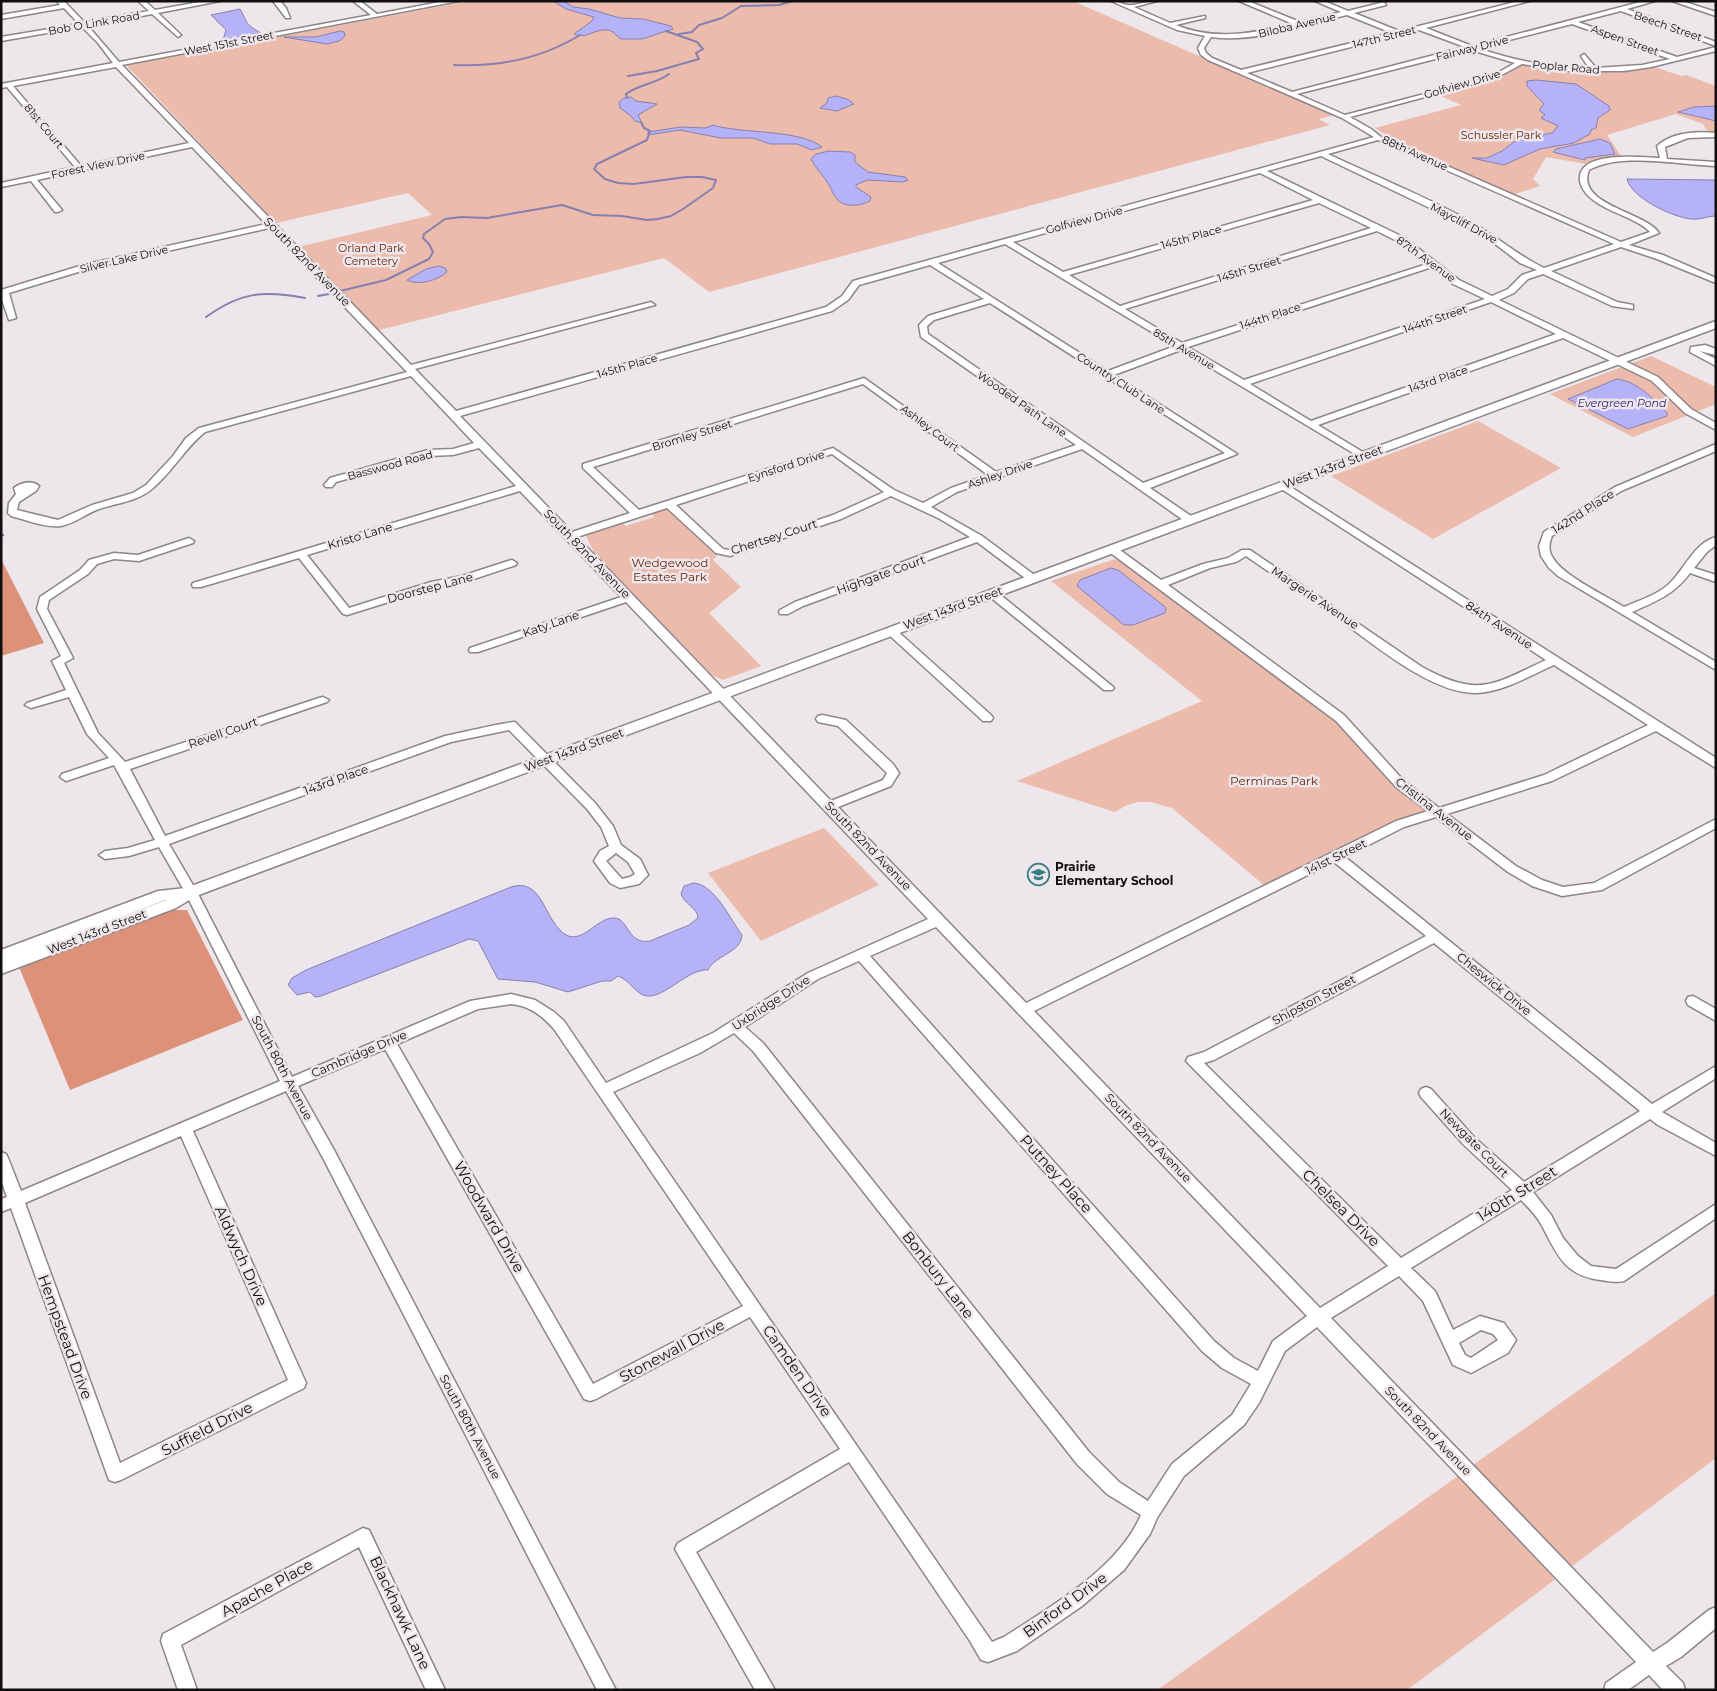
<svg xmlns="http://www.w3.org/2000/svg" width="1717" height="1691" font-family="Montserrat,sans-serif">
<rect width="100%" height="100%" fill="#ede6ea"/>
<path fill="#ecbbac" d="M470 1H1073L1334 115 1319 119 1330 125 709 292 664 258 379 330 298 247 432 215 408 193 276 223 127 66 131 64Z
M1523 64 1592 71H1620L1655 67 1681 76 1686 75 1716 86V134L1709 133 1703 124 1676 114 1607 135 1623 159 1587 164 1546 157 1533 179 1540 186 1512 195 1446 166 1449 164 1391 138 1375 128 1461 105 1441 96 1481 85 1478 83 1503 75Z
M1651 356 1716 387V404L1633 437 1550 394Z
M1478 421 1561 468 1433 539 1331 476Z
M662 509 671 510 718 554 713 560 741 587 709 613 761 666 723 680 712 675 596 556 586 536 591 532 622 523 626 526 654 517 651 513Z
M1115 559 1124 563 1337 720 1428 812 1265 886 1172 808 1151 802H1138L1127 805 1115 812 1017 781 1202 701 1051 581Z
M824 828 879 885 761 941 708 873Z
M1716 1293V1458L1571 1567 1473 1465Z
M1458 1476 1557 1578 1407 1690H1157Z"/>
<path fill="#dd9179" d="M1 559 44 643 1 656Z
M171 910H187L243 1020 70 1090 19 967Z"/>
<path fill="#b6b2f8" stroke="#8481b2" d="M553 1H563L573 7 589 9 620 18 643 19 671 26 673 29 642 39H621C616 36 615 32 608 30 596 28 585 40 574 34L592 21 594 17 566 9Z
M240 9C249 25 245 24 261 33L223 40 226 30 211 15Z
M340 31 344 32 345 36 339 41 327 44 284 37H316Z
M1536 80 1576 84 1609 106 1610 110 1598 118 1596 128 1591 130 1590 134 1574 143 1540 149 1504 165 1472 158H1487L1502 151 1518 139 1552 133 1558 126 1541 118 1545 115 1539 110 1544 104 1527 86V81Z
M836 96 847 99 854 104 837 111 820 108 827 103 828 98Z
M631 97 636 101 657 104 638 115 642 123 635 121 631 116 620 108 619 102 624 98Z
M1716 106V121L1678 112 1694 107Z
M713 125C741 134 800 129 822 147L812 150 797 144H770L753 138H721L680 130 648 135V132L681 127 705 128Z
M1600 139 1610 143 1615 154 1585 158V160L1553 152 1556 149Z
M829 151 850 152 855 155V162L868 172 905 177 908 180 903 182 867 180 856 185V187L871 197 870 201C861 206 844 208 837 199 833 195 832 190 829 185 824 176 816 169 811 159L816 154Z
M1627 179 1716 180V216C1708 216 1700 220 1692 219 1674 218 1631 198 1627 179Z
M439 266 445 268 447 272C438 280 419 286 407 280L426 269Z
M1617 379C1638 382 1653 398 1667 413V416L1628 429 1568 399Z
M1111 568 1118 570 1164 606 1166 608 1165 613 1133 625H1124L1077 586 1080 580Z
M694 883C715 885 730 919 742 935 741 953 715 955 708 970 689 968 665 998 647 996 636 995 630 980 618 976L611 981H602L568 992 535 982 498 979 478 941 469 939 321 996 315 997 310 992 297 995 288 985 292 978 306 970 511 887C540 878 543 912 559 929 579 952 595 917 614 918 629 918 627 945 650 941L689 925 698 918C698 908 684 904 681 894L684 886Z"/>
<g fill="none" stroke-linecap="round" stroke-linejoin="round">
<path stroke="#8481b2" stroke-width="2" d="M679 34 692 32 699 25 722 18 741 6 779 5 793 1
M454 65C500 67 541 59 580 35
M628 76 657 71 699 59 696 53 703 49 697 42 666 31
M627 98 626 94C639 84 656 84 669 74
M340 291 386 280 429 259 433 252 429 244 423 238 424 234 445 219 461 217 487 218 562 205 593 215 622 216 647 220 658 219 671 216 683 209 713 188 716 180 702 177H686L634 184 618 183 605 179 594 169 597 164 647 140 650 131 644 128 641 122
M318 296 329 294
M206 317C241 292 264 290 305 298"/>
<path stroke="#8481b2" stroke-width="2.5" d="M1 535H3"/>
<defs>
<path id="minor" d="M57 1H64L84 22 149 11 138 1H145L155 10 205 1H220L158 13 180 34 181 35 178 37 152 14 88 26 119 62 371 15 353 1H360L377 14 445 1H459L122 65 411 365 651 302 655 305 415 369 456 411 826 307 842 296 853 281 1374 137 1342 118 1208 60 1201 55 1198 48 1205 36 1177 30 1111 1C1118 1 1121 4 1128 5 1134 6 1148 1 1157 1L1134 7 1170 23 1205 16V18L1176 25C1213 41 1255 33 1293 24L1239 1H1248L1300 22 1341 12 1315 1H1324L1348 11 1384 2 1386 5 1354 13 1399 31 1519 1H1530L1426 28 1472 46 1644 1H1655L1627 9 1716 42V46L1621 11 1578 22 1677 57 1716 47V51L1651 67 1624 71H1568L1522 64 1496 78 1350 117 1371 129 1381 137 1621 242 1650 232C1641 221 1613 213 1599 204 1591 199 1582 192 1580 181 1576 150 1640 157 1660 158L1657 146C1672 132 1697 131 1716 133V137L1688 138 1665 147 1667 159 1716 162V166C1679 165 1621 152 1589 170 1575 205 1646 212 1659 233L1629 245 1663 255 1716 278V283L1657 259 1621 247 1551 271 1617 302 1633 305V309L1612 306 1543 274 1528 279 1514 293 1499 300 1658 377 1691 409 1716 423V430L1685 413 1652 381 1563 338 1318 425 1366 454 1368 456 1363 459 1181 350 1114 375 1237 454 1150 488 1194 518V522H1186L1082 449 957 492 931 507 982 536 1037 577 1038 579 1037 581H1029L977 542 803 606 788 614H780L779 612 780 610 795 602 970 537 940 519 891 496 841 519 730 556 716 553 667 508 577 537 831 801 883 780 887 773 838 726 818 722 816 719 818 716 822 715 846 720 893 764 899 773 891 786 838 807 1026 1003 1396 821 1428 811 1396 787 1336 721 1108 551V547H1116L1161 580 1203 564 1228 558 1242 550H1250L1422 667C1479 698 1492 685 1546 660L1280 488V484H1286L1716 758V768L1656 731 1552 781 1447 814 1516 866 1542 880 1563 887 1594 883 1716 819V828L1602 890 1562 896 1532 886 1508 872 1436 817 1404 827 1345 857 1652 1104 1716 1066V1078L1662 1112 1716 1143V1156L1658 1125 1650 1119 1533 1192 1551 1215 1563 1238 1578 1256 1591 1266 1616 1269 1716 1204V1218L1624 1281C1616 1283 1608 1281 1600 1280 1563 1275 1557 1253 1541 1224 1536 1215 1528 1207 1521 1200L1411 1268 1435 1291 1453 1330 1480 1316 1504 1323 1516 1340 1508 1353 1471 1373 1453 1365 1423 1301 1399 1276 1331 1318 1653 1652 1667 1643 1709 1610 1716 1607V1628L1681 1657 1666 1666 1683 1683 1685 1690H1663L1649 1675 1628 1690H1604L1606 1683 1636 1662 1317 1327 1285 1351 1259 1403 1244 1425 1184 1476 1157 1518 1150 1534 1124 1570 1082 1606 1017 1651 988 1662 981 1660 970 1641 849 1462 696 1552 775 1690H755L675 1549 678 1543 840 1449 750 1317 596 1399 590 1401 584 1399 385 1049 298 1086 334 1150 616 1690H597L323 1158 286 1091 193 1131 306 1383 304 1388 121 1480 115 1482 109 1480 11 1208 1 1212V1199L7 1197 1 1180V1152L6 1154 8 1158 21 1191 280 1081 185 892 159 847 129 856 105 859 99 855 105 851 128 848 155 840 114 765 66 781 60 777 62 774 109 758 87 734 69 697 31 708 25 705 27 703 66 690 52 661 61 656 37 609 40 597 80 570 89 560 114 553 138 555 189 538 194 541 193 543 139 561 114 559 97 564 88 574 49 600 47 609 73 658 64 663 98 733 125 762 319 698 323 697 329 700 327 702 130 769 165 836 445 736C454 734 511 721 515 722L595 803 613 826 621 845 640 859 648 875 639 884 620 888 610 883 594 861 600 851 609 846 601 827 587 809 509 730 451 742 169 844 197 892 292 1077 470 1001 511 994 535 1000 554 1012 564 1021 606 1083 713 1033 808 973 928 919 626 602 478 652H470L469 650 470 648 621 597 520 491 307 555 349 608 431 582 462 576 508 561 512 560 517 563 516 565 468 581 437 587 347 615 343 614 299 558 201 587H193L192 585 193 583 516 486 479 448 453 455 428 456 336 482 332 487H326L324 485 330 478 428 450 453 449 474 443 411 376 205 432C185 448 173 471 153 488 139 501 117 503 99 509 87 513 74 524 61 526 46 528 26 520 11 516L8 513 9 503 16 494 14 488C21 482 32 480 39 486L36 491 19 502 17 510 58 520 92 505 133 493 146 485 173 456 186 438 199 428 407 372 269 228 88 269 9 293 16 318 9 320 1 297V290L83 265 266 224 192 147 37 180 62 210 58 212H55L31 181 1 187V183L75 167 7 87 1 88V84L113 63 98 43 82 27 1 41V37L79 24 64 8 1 19V15L60 5ZM1347 15 1392 33 1241 70 1212 58 1206 53 1204 48 1211 37C1256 43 1304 25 1347 15ZM1572 24 1670 59 1642 65 1596 68 1584 54 1581 56 1589 68C1551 67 1513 61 1478 48ZM1419 30 1465 47 1292 92 1247 73ZM1471 50 1515 63 1492 76 1345 115 1297 94ZM116 67 189 143 81 166 13 86ZM1378 140 1614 244 1544 268C1517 255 1496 236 1470 221 1424 196 1375 176 1328 154ZM1321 156 1457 221 1486 237 1520 263 1537 270 1522 275 1508 289 1492 296 1459 280 1405 238 1267 171ZM1260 173 1313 200 1063 272 1013 242ZM1319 203 1371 228 1120 306 1069 275ZM1377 231 1399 242 1427 264 1182 343 1125 309ZM1005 244 1175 346 1108 371 938 263ZM930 265 984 299 928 316 919 325 921 337 1076 445 996 472 864 378 583 464V468L630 513 572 532 460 416 832 311 848 300 859 285ZM1432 267 1453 284 1485 299 1244 380 1188 347ZM1491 302 1556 334 1311 421 1250 384ZM990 303 1225 453 1143 483 928 334 927 326 934 320ZM863 384 988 475 951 488 923 503 894 490 833 448 639 510 593 467ZM832 454 884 492 833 515 729 550 723 549 676 505ZM1246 556C1273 575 1301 592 1328 611 1365 637 1429 694 1476 693 1503 692 1529 676 1554 665L1648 725 1544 775 1439 808 1404 781 1344 715 1168 585 1210 568 1236 562ZM616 853 628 862 635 874 630 877 622 879 606 861ZM1334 862 1426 936 1204 1052 1188 1057 1186 1061 1388 1266 1320 1308 1034 1011ZM936 927 1307 1316 1273 1341 1258 1371 1234 1358 1214 1341 870 956ZM1434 943 1640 1111 1524 1182 1473 1136 1431 1089 1426 1087 1421 1089 1419 1093 1421 1097 1463 1144 1512 1190 1401 1258 1204 1063 1214 1060ZM859 961 1202 1351 1222 1368 1251 1384 1232 1415 1172 1464 1148 1501 1119 1482 1089 1452 763 1043 745 1027 818 979ZM511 1004C530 1006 541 1015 554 1029L743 1306 593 1384 397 1044 478 1009ZM734 1033 753 1051 1077 1464 1107 1494 1141 1515C1117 1570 1051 1606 1004 1637L992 1642 613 1092 700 1053ZM181 1136 288 1380 120 1463 25 1203ZM1481 1330 1493 1334 1498 1340 1471 1358 1465 1355 1459 1343Z
M273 1H280L286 8 290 18H286Z
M1672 1H1682L1716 12V16Z
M1705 345 1716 349V355L1699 351 1716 359V366L1690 352 1691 347Z
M1716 444V451L1621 491 1552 536C1549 543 1548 551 1553 558 1562 575 1606 596 1624 607 1640 600 1657 595 1669 584 1685 569 1694 543 1716 537V545L1707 552 1694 568 1716 575V582L1690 573C1675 594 1655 602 1632 612L1716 662V670L1558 576 1549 568 1541 556 1539 546 1544 532 1615 487Z
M993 591 997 592 1112 686 1114 688 1112 690H1104L989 596 988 594 989 592Z
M891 628 895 629 991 715 993 718 991 721H983L887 633 886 631Z
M1693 996 1716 1009V1021L1688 1005 1686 1001 1688 997Z
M363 1528 369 1530 445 1690H426L359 1547 181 1645 197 1690H178L161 1641 163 1634Z"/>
<path id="major" d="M1716 321V328L196 896 176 908 1 974V950L158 891 186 888ZM165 900H166L98 926Z"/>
</defs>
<use href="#minor" stroke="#8c8589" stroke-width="3"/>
<use href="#major" stroke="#8c8589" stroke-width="3"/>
<use href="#minor" fill="#fff" fill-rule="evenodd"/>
<use href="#major" fill="#fff" fill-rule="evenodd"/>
</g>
<defs>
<symbol id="school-ring" viewBox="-11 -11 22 22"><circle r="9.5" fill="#ede6ea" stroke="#357d83" stroke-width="1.5"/><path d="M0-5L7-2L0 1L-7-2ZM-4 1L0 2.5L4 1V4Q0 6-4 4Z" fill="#357d83"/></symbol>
</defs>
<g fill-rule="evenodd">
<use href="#school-ring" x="1026" y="862" width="25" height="25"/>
</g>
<g text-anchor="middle" stroke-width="5" stroke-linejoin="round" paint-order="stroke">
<g font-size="11" fill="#100e0f" stroke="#ede6ea">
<text transform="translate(94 23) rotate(-10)" y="4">Bob O Link Road</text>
<text transform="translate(1297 25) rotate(-13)" y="4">Biloba Avenue</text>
<text transform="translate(1668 26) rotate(19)" y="4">Beech Street</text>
<text transform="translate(1384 37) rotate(-14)" y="4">147th Street</text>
<text transform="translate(1625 40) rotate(20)" y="4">Aspen Street</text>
<text transform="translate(229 43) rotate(-11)" y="4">West 151st Street</text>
<text transform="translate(1472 48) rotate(-14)" y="4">Fairway Drive</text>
<text transform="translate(1566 67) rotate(5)" y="4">Poplar Road</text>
<text transform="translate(1462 84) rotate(-16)" y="4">Golfview Drive</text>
<text transform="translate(44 126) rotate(50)" y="4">81st Court</text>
<text transform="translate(1415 153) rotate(24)" y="4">88th Avenue</text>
<text transform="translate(98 165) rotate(-12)" y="4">Forest View Drive</text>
<text transform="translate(1084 220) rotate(-15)" y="4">Golfview Drive</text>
<text transform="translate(1464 223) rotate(28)" y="4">Maycliff Drive</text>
<text transform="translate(1191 237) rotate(-16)" y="4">145th Place</text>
<text transform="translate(124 259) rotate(-13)" y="4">Silver Lake Drive</text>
<text transform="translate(1426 259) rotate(36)" y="4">87th Avenue</text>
<text transform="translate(1249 269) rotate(-17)" y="4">145th Street</text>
<text transform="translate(1270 316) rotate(-18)" y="4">144th Place</text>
<text transform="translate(1435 319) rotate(-19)" y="4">144th Street</text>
<text transform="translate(1184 349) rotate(31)" y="4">85th Avenue</text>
<text transform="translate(627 366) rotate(-16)" y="4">145th Place</text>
<text transform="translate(1438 379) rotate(-19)" y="4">143rd Place</text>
<text transform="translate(1121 383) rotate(33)" y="4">Country Club Lane</text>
<text transform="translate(1022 404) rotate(35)" y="4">Wooded Path Lane</text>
<text transform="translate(930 428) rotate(37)" y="4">Ashley Court</text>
<text transform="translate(692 435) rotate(-17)" y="4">Bromley Street</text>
<text transform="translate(390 465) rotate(-15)" y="4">Basswood Road</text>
<text transform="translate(786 466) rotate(-18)" y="4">Eynsford Drive</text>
<text transform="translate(1000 474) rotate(-19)" y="4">Ashley Drive</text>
</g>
<g font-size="11" fill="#6b2710" stroke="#ede6ea">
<text x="1501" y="139">Schussler Park</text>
<text x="371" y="252">Orland Park<tspan x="371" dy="13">Cemetery</tspan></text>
</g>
<g font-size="11" font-style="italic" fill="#372776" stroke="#ede6ea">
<text x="1622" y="407">Evergreen Pond</text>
</g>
<g font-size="12" fill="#100e0f" stroke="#ede6ea">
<text transform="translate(307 262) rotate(46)" y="4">South 82nd Avenue</text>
<text transform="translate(1333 467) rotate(-20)" y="4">West 143rd Street</text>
<text transform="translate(1583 512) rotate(-33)" y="4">142nd Place</text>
<text transform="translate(360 536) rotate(-17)" y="4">Kristo Lane</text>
<text transform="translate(774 537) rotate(-18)" y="4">Chertsey Court</text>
<text transform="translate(587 554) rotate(46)" y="4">South 82nd Avenue</text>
<text transform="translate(881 575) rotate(-20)" y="4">Highgate Court</text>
<text transform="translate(430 588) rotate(-15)" y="4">Doorstep Lane</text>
<text transform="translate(1315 598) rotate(34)" y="4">Margerie Avenue</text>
<text transform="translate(953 608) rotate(-20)" y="4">West 143rd Street</text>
<text transform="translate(551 624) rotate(-19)" y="4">Katy Lane</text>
<text transform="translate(1499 625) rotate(33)" y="4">84th Avenue</text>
<text transform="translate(223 733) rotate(-19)" y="4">Revell Court</text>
<text transform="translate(574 750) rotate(-20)" y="4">West 143rd Street</text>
<text transform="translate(336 780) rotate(-20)" y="4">143rd Place</text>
<text transform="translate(1434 809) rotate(38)" y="4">Cristina Avenue</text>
<text transform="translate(868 846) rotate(46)" y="4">South 82nd Avenue</text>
<text transform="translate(1336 857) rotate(-26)" y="4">141st Street</text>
<text transform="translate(97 932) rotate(-21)" y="4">West 143rd Street</text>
<text transform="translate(1494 984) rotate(39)" y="4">Cheswick Drive</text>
<text transform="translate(1314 1000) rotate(-28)" y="4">Shipston Street</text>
<text transform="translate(771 1003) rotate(-33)" y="4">Uxbridge Drive</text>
<text transform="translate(359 1054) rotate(-23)" y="4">Cambridge Drive</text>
<text transform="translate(282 1068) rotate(62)" y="4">South 80th Avenue</text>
<text transform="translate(1148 1138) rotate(46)" y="4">South 82nd Avenue</text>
<text transform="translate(1474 1143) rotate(45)" y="4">Newgate Court</text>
<text transform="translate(470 1427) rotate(62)" y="4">South 80th Avenue</text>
<text transform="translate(1428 1431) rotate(46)" y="4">South 82nd Avenue</text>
</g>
<g font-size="12" fill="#6b2710" stroke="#ede6ea">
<text x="670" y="567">Wedgewood<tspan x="670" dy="14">Estates Park</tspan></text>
<text x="1274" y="785">Perminas Park</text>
</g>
<g font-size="12" font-weight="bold" fill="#100e0f" stroke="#ede6ea" text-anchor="start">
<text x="1055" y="871">Prairie<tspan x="1055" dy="14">Elementary School</tspan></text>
</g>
<g font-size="15" fill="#100e0f" stroke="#ede6ea">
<text transform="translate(1056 1174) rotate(48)" y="5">Putney Place</text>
<text transform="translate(1517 1194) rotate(-32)" y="5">140th Street</text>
<text transform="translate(1341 1208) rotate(45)" y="5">Chelsea Drive</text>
<text transform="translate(489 1217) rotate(60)" y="5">Woodward Drive</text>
<text transform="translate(241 1256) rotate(66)" y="5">Aldwych Drive</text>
<text transform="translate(938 1275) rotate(52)" y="5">Bonbury Lane</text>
<text transform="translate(65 1337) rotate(70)" y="5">Hempstead Drive</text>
<text transform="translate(672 1351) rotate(-28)" y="5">Stonewall Drive</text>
<text transform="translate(797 1371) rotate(55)" y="5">Camden Drive</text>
<text transform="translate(207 1429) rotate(-27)" y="5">Suffield Drive</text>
<text transform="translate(267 1588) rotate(-29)" y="5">Apache Place</text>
<text transform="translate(1065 1605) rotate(-36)" y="5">Binford Drive</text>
<text transform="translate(400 1613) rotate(65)" y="5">Blackhawk Lane</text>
</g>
</g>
<rect width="1717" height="1691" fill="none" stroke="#100e0f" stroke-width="5"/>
</svg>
